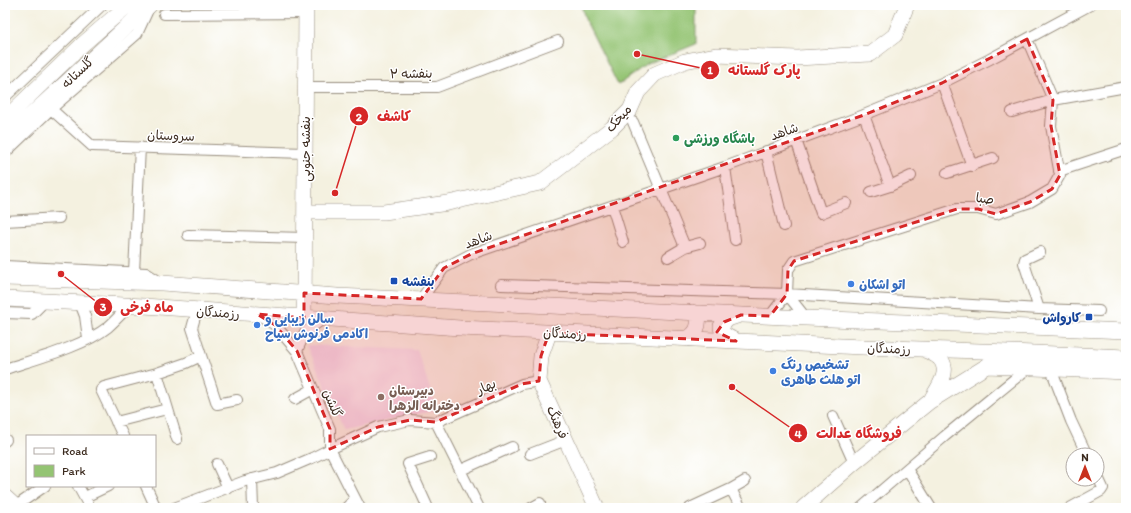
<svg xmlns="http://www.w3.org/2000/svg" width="1131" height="513" font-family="Itim,'Playpen Sans Arabic',sans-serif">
<rect width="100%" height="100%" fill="#fff"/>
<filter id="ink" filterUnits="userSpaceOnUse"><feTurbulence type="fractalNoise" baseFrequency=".025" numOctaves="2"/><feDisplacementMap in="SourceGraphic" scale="8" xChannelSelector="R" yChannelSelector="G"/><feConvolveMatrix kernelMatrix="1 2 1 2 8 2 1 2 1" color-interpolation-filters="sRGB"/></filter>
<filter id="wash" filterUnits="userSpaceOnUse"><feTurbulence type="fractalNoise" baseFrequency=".012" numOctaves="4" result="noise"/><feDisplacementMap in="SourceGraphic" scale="16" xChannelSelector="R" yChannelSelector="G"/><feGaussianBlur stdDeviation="0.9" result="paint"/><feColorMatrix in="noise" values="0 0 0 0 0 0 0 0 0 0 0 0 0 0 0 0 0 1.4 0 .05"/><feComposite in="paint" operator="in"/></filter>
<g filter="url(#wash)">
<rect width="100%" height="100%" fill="#f4f1e0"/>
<path fill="#eed0e7" d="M307 345 417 350 437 410 344 430Z"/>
<path fill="#94c473" stroke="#687748" d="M581 5H696V44L647 64 618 85 585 19Z"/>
</g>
<g filter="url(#ink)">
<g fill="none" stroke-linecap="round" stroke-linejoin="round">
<defs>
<path id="street" d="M164 14 305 13
M942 83 972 166
M305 87H437L558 41
M5 97 102 5
M51 109 92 146 305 153
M1012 112 1053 100 1126 87
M864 115 890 186
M633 122 685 247
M796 140 821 213 846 203
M766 151 784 226
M5 153 51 109 137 34 148 10
M725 167 735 240
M1059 171 1126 149
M947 173 993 158
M871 192 890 186 911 176
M612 206 623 242
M5 221 59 218
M188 235 305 238
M668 257 685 247 700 243
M5 266 146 273 160 282
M134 272 140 147
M501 285 787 294 1039 309 1099 311
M787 294 806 318
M421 299 444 268 471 254 725 167 864 115 942 83 988 60 1090 5
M80 303 85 316 88 338
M1039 309 1024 263 1025 259 1040 252
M197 310 192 328 217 404 237 400
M5 313 32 314 45 301
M261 316 275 325 297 351 330 429V449L360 508
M770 316 787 294 788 270 794 261 957 209H978L996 214 1030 202 1052 189 1060 175 1051 126 1053 100 1027 39
M297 351 305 332 323 319
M5 369C35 359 83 347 108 327 116 320 123 312 130 305
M1051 369 1071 421 1087 455
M295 399 313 389
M833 416 854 463
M116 422 167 409
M436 422 479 508
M123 436 101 390 104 387 157 373
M177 439 157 373 186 363 201 356
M5 441 6 440
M530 454 566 440
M217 464 228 488
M907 469 931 508
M461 470 512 447
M252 479 253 508
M78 486 90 508
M146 486 156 508
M731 489 745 481
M85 497 108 486
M16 506 45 486
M174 508 245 481 277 473 312 458 330 449 378 427 410 420 436 422 522 384 539 381
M346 508 355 499
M428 508 408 464 430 457
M531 508 540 503
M690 508 731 489 741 508
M861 508 945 436 1028 368
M1070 508 1101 491 1103 488 1097 475"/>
<path id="secondary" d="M5 119 83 44 128 5
M5 139 150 5
M305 212H384L448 203 540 183 612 128 630 110 638 92 655 74 685 61 716 55 797 58 870 54 895 35 907 5
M5 278 162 283 337 296 806 318 1126 331
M5 299 144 306 460 328 862 347 1009 352 1126 357
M304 318 306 5
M549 333 541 356 539 381 597 508
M687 339C696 333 700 327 698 315L692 312
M736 341C729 337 721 335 721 326L728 319 740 315
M925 350C929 352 935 354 939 358 952 369 938 388 932 398
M987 366 1126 372
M5 497 17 508
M803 508 854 463 929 402 1009 352"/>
</defs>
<use href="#street" stroke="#988e7f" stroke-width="12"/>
<use href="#secondary" stroke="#988e7f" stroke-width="16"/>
<use href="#street" stroke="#fff" stroke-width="10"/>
<use href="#secondary" stroke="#fff" stroke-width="15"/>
</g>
</g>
<path fill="#d62828" fill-opacity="0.2" stroke="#d62828" stroke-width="3" stroke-dasharray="8 5" stroke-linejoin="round" d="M1027 39 1053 100 1051 126 1060 175 1052 189 1030 202 996 214 978 209H957L794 261 788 270 787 294 770 316 741 315 724 322 717 332 736 341 549 333 541 356 539 381 522 384 436 422 410 420 378 427 330 449V429L297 351 275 325 257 314 304 318V293L421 299 444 268 471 254 864 115 942 83Z"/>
<circle fill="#2e9e5b" stroke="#fff" stroke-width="1.5" cx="676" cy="138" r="4"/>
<g fill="#1a4fb4" stroke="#fff" stroke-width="1.5">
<rect x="390" y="277" width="8" height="8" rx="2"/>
<rect x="1085" y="313" width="8" height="8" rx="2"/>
</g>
<g fill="#3f7fe0" stroke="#fff" stroke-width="1.5">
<circle cx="851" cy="284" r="4"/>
<circle cx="257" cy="325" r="4"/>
<circle cx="773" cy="371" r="4"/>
</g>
<circle fill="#8d6e63" stroke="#fff" stroke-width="1.5" cx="381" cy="397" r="4"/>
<g text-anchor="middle" stroke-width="3" stroke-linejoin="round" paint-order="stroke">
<g font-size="13" fill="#3b2a1e" stroke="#fff">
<text transform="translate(77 72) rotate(-43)" y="5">گلستانه</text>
<text transform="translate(411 73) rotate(-1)" y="5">بنفشه ۲</text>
<text transform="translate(618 118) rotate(-48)" y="5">میخک</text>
<text transform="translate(784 131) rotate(-20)" y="5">شاهد</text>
<text transform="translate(171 135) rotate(2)" y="5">سروستان</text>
<text transform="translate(305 149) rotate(-90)" y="5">بنفشه جنوبی</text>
<text transform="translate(985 198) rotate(7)" y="5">صبا</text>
<text transform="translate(478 239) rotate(-21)" y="5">شاهد</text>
<text transform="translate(218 312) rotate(4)" y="5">رزمندگان</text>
<text transform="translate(565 333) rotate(3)" y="5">رزمندگان</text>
<text transform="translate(889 348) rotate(2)" y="5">رزمندگان</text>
<text transform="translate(486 386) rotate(-24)" y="5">بهار</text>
<text transform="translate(333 403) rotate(67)" y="5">گلشن</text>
<text transform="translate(558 422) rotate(66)" y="5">فرهنگ</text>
</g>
<g font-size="13" font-weight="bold" fill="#27864d" stroke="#fff" text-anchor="start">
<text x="684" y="143">باشگاه ورزشی</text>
</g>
<g font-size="13" font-weight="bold" fill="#164399" stroke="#fff" text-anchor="start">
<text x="402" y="286">بنفشه</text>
<text x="1081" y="322" text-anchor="end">کارواش</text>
</g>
<g font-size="13" font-weight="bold" fill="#366cbe" stroke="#fff" text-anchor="start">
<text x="859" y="289">اتو اشکان</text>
<text x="265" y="323">سالن زیبایی و<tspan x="265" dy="15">اکادمی فرنوش سیاح</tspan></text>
<text x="781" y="369">تشخیص رنگ<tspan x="781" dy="15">اتو هلث طاهری</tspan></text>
</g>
<g font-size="13" font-weight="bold" fill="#785e54" stroke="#fff" text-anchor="start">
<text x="389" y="395">دبيرستان<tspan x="389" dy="15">دخترانه الزهرا</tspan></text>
</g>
</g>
<path fill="none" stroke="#d62828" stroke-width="1.5" d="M637 54L710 70M335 193L359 116M61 274L103 307M732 387L798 433"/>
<g fill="#d62828" stroke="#fff" stroke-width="1.5">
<circle cx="637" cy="54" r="4"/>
<circle cx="335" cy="193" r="4"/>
<circle cx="61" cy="274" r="4"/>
<circle cx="732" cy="387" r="4"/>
<circle cx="710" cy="70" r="10"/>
<circle cx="359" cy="116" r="10"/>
<circle cx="103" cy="307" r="10"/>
<circle cx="798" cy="433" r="10"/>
</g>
<g font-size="12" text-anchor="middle" font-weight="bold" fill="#fff">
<text x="710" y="74">1</text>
<text x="359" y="121">2</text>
<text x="103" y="311">3</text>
<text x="798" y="438">4</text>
</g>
<g font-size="14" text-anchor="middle" font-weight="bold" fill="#d62828" stroke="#fff" stroke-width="3" stroke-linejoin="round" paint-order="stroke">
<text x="764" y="75">پارک گلستانه</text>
<text x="394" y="121">کاشف</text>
<text x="147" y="312">ماه فرخی</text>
<text x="859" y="438">فروشگاه عدالت</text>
</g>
<rect width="1131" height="513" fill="none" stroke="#fff" stroke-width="20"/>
<rect x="26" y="435" width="130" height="52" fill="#ffffff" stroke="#b1aaa5"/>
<rect x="34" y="448" width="20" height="6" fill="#ffffff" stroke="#b1aaa5"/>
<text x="62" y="455" font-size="12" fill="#3b2a1e">Road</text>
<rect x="34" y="465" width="20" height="12" fill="#94c473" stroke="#b1aaa5"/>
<text x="62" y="475" font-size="12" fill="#3b2a1e">Park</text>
<g transform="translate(1085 467)"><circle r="19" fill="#ffffff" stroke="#b1aaa5"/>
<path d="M0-3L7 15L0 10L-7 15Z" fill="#c8321e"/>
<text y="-6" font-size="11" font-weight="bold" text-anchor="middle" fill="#3b2a1e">N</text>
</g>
</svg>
